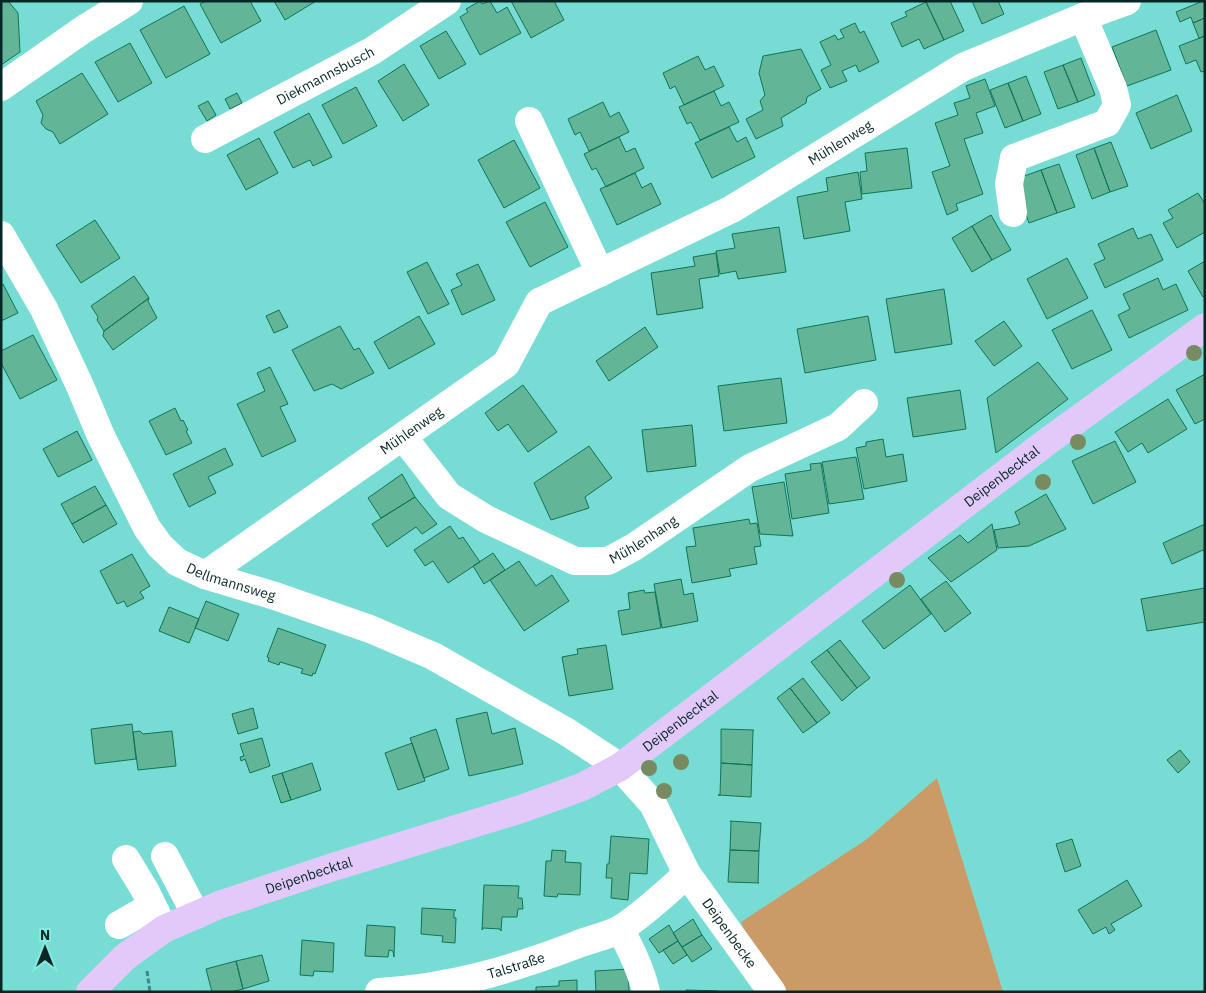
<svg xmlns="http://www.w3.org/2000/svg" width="1206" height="993" font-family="'IBM Plex Sans',sans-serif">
<rect width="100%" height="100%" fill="#77ddd4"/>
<path fill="#cb9b67" d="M937 778 1003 992H767L741 922 867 839Z"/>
<path fill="#63b597" stroke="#107458" d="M1 1H8L18 13 20 52 1 65Z
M206 1H250L261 21 221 43 200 4Z
M274 1H316L285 20Z
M480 1 482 4 490 1 497 13 507 7 521 33 480 55 460 17 468 12 466 9Z
M511 1H554L564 20 531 38Z
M928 1H950L964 31 944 40 926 2Z
M972 1H998L1004 14 982 24Z
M1203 1H1205V18L1193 23 1191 17 1180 22 1176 12Z
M926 2 944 40 924 49 919 39 902 47 891 23 907 16 905 12Z
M184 6 210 54 166 78 140 30Z
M1205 18V36L1199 38 1193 23Z
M855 23 860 33 864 31 879 62 859 72 856 65 842 71 847 81 830 88 821 70 831 65 820 42 835 35 838 40 844 37 840 30Z
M1156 30 1171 70 1127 86 1112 47Z
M446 31 466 64 439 79 420 46Z
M1205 36V71L1201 72 1196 60 1186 64 1179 46Z
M130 43 152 83 118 102 95 62Z
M801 49 821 89 807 97 806 103 781 118 783 126 756 139 746 119 763 110 760 101 765 95 759 73 763 56Z
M698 56 705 70 714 66 724 86 684 105 675 86 670 89 663 73Z
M1081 58 1095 95 1078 102 1063 65Z
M404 64 429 105 403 121 378 81Z
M1063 65 1078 102 1058 109 1044 72Z
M82 73 108 114 60 144 53 132 46 129 41 123 43 115 36 101Z
M1026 76 1041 114 1023 121 1008 83Z
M985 79 995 106 976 113 983 133 964 139 983 194 956 204 958 210 947 215 932 172 950 166 935 123 958 115 954 103 970 98 966 86Z
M1008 83 1023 121 1005 128 990 90Z
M356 87 377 126 343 144 322 105Z
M714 91 721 106 729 102 739 122 700 140 691 122 687 124 679 107Z
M237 93 242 103 230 109 225 99Z
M1177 95 1192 131 1151 149 1136 113Z
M208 101 216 115 207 121 198 106Z
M603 102 610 117 619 112 629 132 589 151 580 132 575 135 568 119Z
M309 113 332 157 313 166 310 160 293 168 274 132Z
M729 127 737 142 746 137 755 157 712 178 695 143Z
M619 137 626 152 635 148 644 168 606 187 596 168 592 170 584 154Z
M259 138 278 173 246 190 227 155Z
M514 140 540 188 504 208 478 160Z
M1111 142 1128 186 1110 192 1094 148Z
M907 148 912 188 862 194 860 172 867 171 865 153Z
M1094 148 1110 192 1092 199 1076 155Z
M1059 164 1075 207 1057 213 1041 170Z
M1041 170 1057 213 1029 223 1013 180Z
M858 172 862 199 845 202 850 231 804 239 797 197 828 191 826 178Z
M635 173 642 188 651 183 661 204 617 225 600 189Z
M1198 193 1205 204V232L1177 248 1163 223 1173 218 1168 210Z
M545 202 568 247 530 267 506 222Z
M991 215 1011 250 992 260 972 226Z
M95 220 120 258 81 283 56 245Z
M972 226 992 260 972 272 952 238Z
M779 227 786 272 738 279 736 271 720 274 716 251 735 248 732 234Z
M1133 228 1138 239 1151 234 1163 260 1105 288 1094 264 1105 259 1098 244Z
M716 253 719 276 699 279 703 308 657 315 651 273 695 266 693 257Z
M1067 258 1088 298 1047 319 1027 279Z
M1205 261V296L1203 297 1188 271Z
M427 262 449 304 428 314 407 272Z
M478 264 495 300 462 315 451 290 462 285 456 274Z
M134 276 149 298 104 331 97 320 98 317 91 306Z
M1158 278 1163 290 1176 284 1188 310 1129 338 1118 315 1130 309 1123 294Z
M3 284 18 313 1 321V285Z
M944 289 952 344 895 353 886 299Z
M149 298 148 301 157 318 113 350 103 336 104 331Z
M279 310 288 327 274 333 266 316Z
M1092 310 1112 350 1072 369 1052 330Z
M419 316 435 344 389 369 374 342Z
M868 316 876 360 805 373 797 329Z
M1004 321 1022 346 994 366 975 341Z
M340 326 354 350 359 348 374 373 341 389 332 384 314 391 292 350Z
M645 327 658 347 609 381 596 361Z
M33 335 57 380 20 399 1 363V351Z
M1038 362 1068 399 996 453 987 398Z
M270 367 288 404 280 407 296 441 262 457 237 404 265 391 257 373Z
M1205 374V419L1195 424 1176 390Z
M781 378 787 423 724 431 718 386Z
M523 385 557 432 528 452 508 424 498 431 485 413Z
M960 390 966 429 913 437 907 398Z
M1168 399 1187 429 1148 453 1142 443 1128 452 1115 432Z
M175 408 181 421 183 420 188 430 186 431 192 443 166 455 149 421Z
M692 425 696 466 647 472 642 430Z
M77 431 92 460 58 477 43 449Z
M883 439 886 457 903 454 907 481 864 489 856 448 866 446V442Z
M1115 441 1136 482 1093 504 1072 461Z
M589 446 612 478 585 497 589 508 551 520 534 483Z
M225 448 233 465 208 477 216 493 189 507 173 474Z
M856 457 864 499 829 504 822 462Z
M821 463 829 513 792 519 785 474 811 470 810 464Z
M402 474 415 497 381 518 368 498Z
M784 482 793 536 760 534 752 487Z
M95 486 106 505 72 524 61 504Z
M1046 494 1066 529 1029 546 998 548 994 530 1012 527 1020 524 1015 512Z
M415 497 437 524 422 534 416 527 387 547 372 524Z
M106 505 117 524 83 543 72 524Z
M749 519 750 524 757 523 761 546 754 547 757 564 729 569 731 576 692 583 686 547 696 546 693 528Z
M992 524 997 550 951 582 928 558 960 535 968 543Z
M1205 524V553L1203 550 1172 564 1163 543Z
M450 526 459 539 463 537 480 562 448 583 433 561 425 566 414 550Z
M493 553 505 570 484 584 473 566Z
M132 554 150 586 140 592 144 598 127 607 124 601 117 604 100 571Z
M519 561 536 586 552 575 569 601 524 631 490 580Z
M681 579 684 595 693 593 698 621 662 628 654 584Z
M946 581 971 613 945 632 921 599Z
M910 585 931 614 884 649 862 621Z
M1205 588V622L1147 631 1141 599Z
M644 590 645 593 655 592 661 628 622 635 618 611 630 609 628 593Z
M206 601 239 614 228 641 195 628Z
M169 607 199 619 189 643 159 631Z
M278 628 326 645 315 674 313 673 312 676 301 673 303 669 280 662 279 665 268 661 269 658 267 657Z
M840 640 870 678 857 688 827 650Z
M606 645 613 689 569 696 562 657 578 654 577 649Z
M827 650 857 688 842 701 811 662Z
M803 678 830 713 817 723 790 688Z
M790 688 817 723 803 733 777 698Z
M253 708 258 728 238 734 232 714Z
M487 712 492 734 515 728 523 764 469 776 456 719Z
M132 724 136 759 95 764 91 729Z
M436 729 449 769 424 778 410 738Z
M721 729 754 730 753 731 752 765 721 763Z
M140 731 143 734 172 731 176 766 138 770 133 732Z
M262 738 270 766 250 773 245 759 241 761 240 757 244 756 240 744Z
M412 743 425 781 398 790 385 753Z
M1180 750 1190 762 1178 773 1167 760Z
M312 763 321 790 291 800 282 773Z
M721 763 752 765 751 797 718 795H720Z
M282 773 291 800 281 803 272 776Z
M730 821 761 823 759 851 730 850 731 822Z
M611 836 649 839 647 874 630 873 628 900 611 898 612 878H606L607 864H609Z
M1072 839 1081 866 1065 872 1056 844Z
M552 850 566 851 565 862 581 863 580 895 558 894 557 897 544 896 546 861H551Z
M730 850 759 851 758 882 759 883 728 882Z
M1127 880 1142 906 1111 924 1115 930 1109 934 1106 927 1093 934 1078 910Z
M484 885 519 886 518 898H522L523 909H518L517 917H502L501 931 500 929 483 928 482 930Z
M422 908 456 910 454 911V918H456L455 943 442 942 443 936 421 934Z
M693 919 702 935 682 947 673 933Z
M367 925 395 927 394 957 393 951 389 950 388 957 365 956Z
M669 925 678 941 659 953 649 939Z
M702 935 712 949 692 962 682 947Z
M302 940 334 943 333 972 314 971 313 976 300 975Z
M678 941 687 955 673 964 663 950Z
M262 955 269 981 243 989 236 961Z
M236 961 243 989 231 992H212L206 969Z
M628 969 629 992H596L595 971Z
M577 980V992H536V987L559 986V981Z
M686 990 718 991V992H686Z"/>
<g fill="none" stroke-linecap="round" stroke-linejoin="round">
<path stroke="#418781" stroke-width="3" stroke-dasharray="5 2.5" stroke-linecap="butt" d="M147 971 150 992"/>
<g stroke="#fff" stroke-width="28">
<path d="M1 87 84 29 129 1"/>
<path d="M529 121 600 273"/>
<path id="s1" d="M205 139 372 51 447 1"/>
<path d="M1014 158 1107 123 1117 105 1113 88 1083 17"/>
<path d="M1013 213 1009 184 1014 158"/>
<path id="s2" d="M1 235 44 309 80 386 101 436 147 528 160 546 177 562 205 575 275 596 370 629 433 656 567 732 620 767 653 804 687 874 772 992"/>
<path id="s3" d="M403 437 449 496 486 519 575 561H608L634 547 750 468 838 427 864 403"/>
<path id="s4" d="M205 575 506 364 539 302 732 209 963 67 1083 17 1127 1"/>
<path d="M165 856 196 915"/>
<path d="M126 859 146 892 164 929"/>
<path d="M119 925 152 906"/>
<path d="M620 929C631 949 641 969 646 992"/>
<path id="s5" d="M379 992C450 988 510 970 576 945 590 939 609 936 622 928 646 912 666 893 687 874"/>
</g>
<path stroke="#e3c9fa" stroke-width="28" id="s6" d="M90 992 125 957 164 929 219 905 330 868 521 809 582 787 620 767 1048 441 1205 327"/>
</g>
<g fill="#788b60">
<circle cx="1194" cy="353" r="8"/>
<circle cx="1078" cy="442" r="8"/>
<circle cx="1043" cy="482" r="8"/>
<circle cx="897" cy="580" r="8"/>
<circle cx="681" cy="762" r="8"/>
<circle cx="649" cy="768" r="8"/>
<circle cx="664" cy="791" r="8"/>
</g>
<g text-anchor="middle" stroke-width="5" stroke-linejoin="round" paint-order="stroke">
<g font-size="14" fill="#042624" stroke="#85ebe1">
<text dy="5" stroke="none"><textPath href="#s1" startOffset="136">Diekmannsbusch</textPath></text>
<text dy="5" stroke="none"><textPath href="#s4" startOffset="779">Mühlenweg</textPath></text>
<text dy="5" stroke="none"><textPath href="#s4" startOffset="252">Mühlenweg</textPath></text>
<text dy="5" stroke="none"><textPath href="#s6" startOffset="1062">Deipenbecktal</textPath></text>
<text dy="5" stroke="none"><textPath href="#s3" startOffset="291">Mühlenhang</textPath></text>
<text dy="5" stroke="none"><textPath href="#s2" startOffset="431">Dellmannsweg</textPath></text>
<text dy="5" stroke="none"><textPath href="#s6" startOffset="658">Deipenbecktal</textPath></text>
<text dy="5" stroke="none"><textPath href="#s6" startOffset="252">Deipenbecktal</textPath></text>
<text dy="5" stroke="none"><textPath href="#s2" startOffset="1064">Deipenbecke</textPath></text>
<text dy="5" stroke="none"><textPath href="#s5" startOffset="140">Talstraße</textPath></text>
</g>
</g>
<rect width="1206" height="993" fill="none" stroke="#042624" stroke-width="5"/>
<g transform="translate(45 948)" stroke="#85ebe1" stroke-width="4" paint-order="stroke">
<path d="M0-4L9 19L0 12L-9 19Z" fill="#042624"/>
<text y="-8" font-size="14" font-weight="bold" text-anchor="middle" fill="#042624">N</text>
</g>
</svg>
